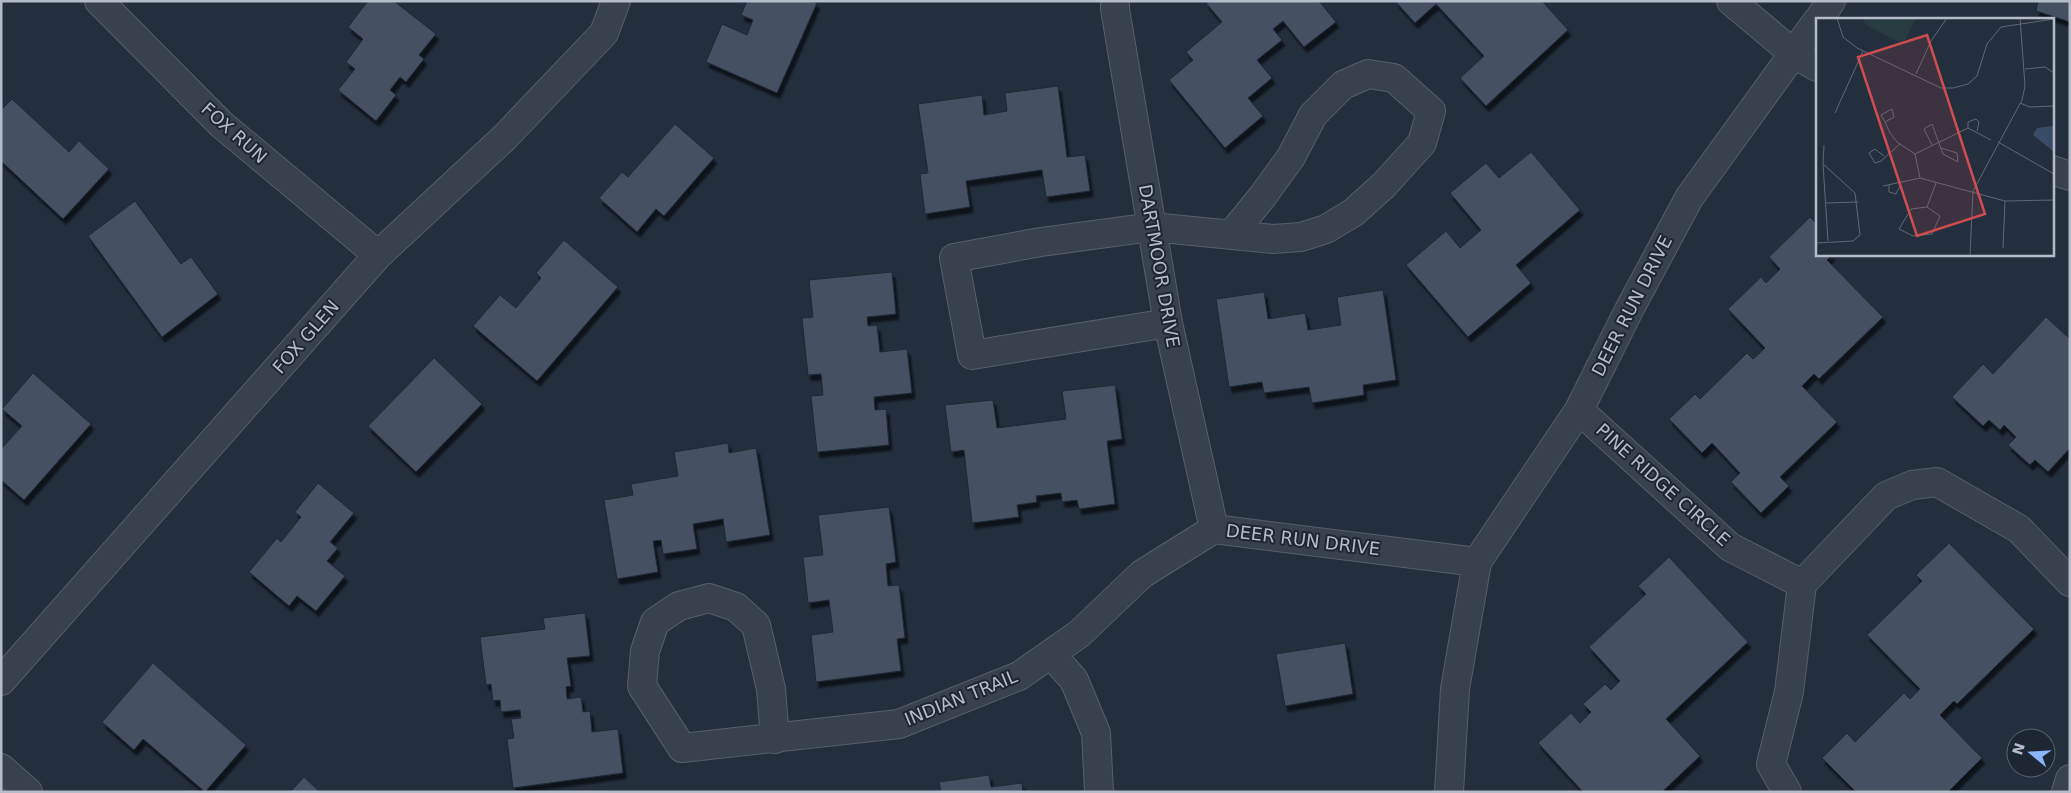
<svg xmlns="http://www.w3.org/2000/svg" width="2071" height="793" font-family="'DejaVu Sans',sans-serif">
<defs>
<filter id="shadow"><feDropShadow dx="3" dy="5.5" stdDeviation="1" flood-color="#0009"/></filter>
</defs>
<rect width="100%" height="100%" fill="#242f3e"/>
<path fill="#455162" stroke="#1f2835" filter="url(#shadow)" d="M368 1H394L436 34 419 55 424 59 406 82 400 77 390 90 396 95 376 121 338 90 355 69 346 62 363 39 348 27Z
M747 1H813L817 3 777 93 706 62 722 24 747 35 753 20 741 15Z
M1209 1H1319L1336 22 1304 47 1283 21 1273 29 1282 40 1257 60 1272 78 1248 98 1263 116 1225 148 1169 80 1193 60 1186 52 1222 22 1206 3Z
M1395 1H1542L1568 30 1486 106 1460 78 1484 56 1436 4 1415 23Z
M2038 1H2070V22L2036 11Z
M1058 86 1067 157 1085 155 1090 191 1046 197 1042 170 966 181 970 207 925 214 920 174 928 173 918 104 982 95 984 115 1007 111 1005 93Z
M12 99 69 152 79 141 109 169 63 219 1 161V110Z
M675 124 714 158 664 216 656 209 637 232 599 198 622 172 628 177Z
M1531 152 1580 210 1516 265 1531 283 1468 337 1406 265 1446 231 1460 248 1481 230 1450 193 1486 163 1499 178Z
M135 201 181 264 191 257 218 294 162 337 88 236Z
M1810 217 1817 224V254H1833L1827 260 1883 317 1819 379 1814 374 1802 386 1837 422 1780 477 1789 486 1761 513 1731 482 1740 473 1712 443 1702 453 1669 419 1695 394 1700 399 1747 353 1753 359 1765 348 1728 309 1761 277 1766 283 1780 269 1769 257Z
M564 240 618 287 537 381 473 326 500 295 516 308 541 278 536 273Z
M892 272 896 314 867 317 868 326 877 325 880 352 907 349 912 393 874 397 875 410 886 409 889 445 817 452 811 396 823 395 821 374 808 375 802 318 813 317 809 280Z
M1383 290 1396 380 1363 385 1364 395 1312 403 1309 387 1264 393 1262 382 1229 387 1216 299 1264 292 1268 319 1305 313 1308 330 1341 325 1337 297Z
M2046 317 2070 339V448L2048 472 2035 460 2030 465 2008 445 2016 437 2004 425 2000 430 1989 420 1983 426 1952 397 1983 364 1993 374Z
M434 358 482 404 416 472 368 426Z
M33 373 91 424 24 500 1 480V449L22 426 2 409Z
M1115 385 1122 439 1107 441 1115 504 1079 509 1077 500 1062 502 1061 493 1036 496 1037 502 1017 505 1019 517 972 523 964 450 951 452 945 405 993 400 997 428 1066 419 1062 391Z
M728 443 729 453 756 448 770 535 726 542 723 519 693 524 697 549 663 554 661 540 653 541 658 572 617 579 604 500 633 495 631 484 678 476 674 452Z
M318 483 354 513 330 542 338 548 327 561 345 576 316 611 297 596 289 606 249 572 277 538 281 542 301 517 295 512Z
M889 507 896 562 886 564 888 586 899 585 905 638 897 639 901 671 816 682 811 635 833 632 829 600 808 603 803 557 823 555 818 515Z
M1949 543 2034 629 1957 704 1954 701 1940 715 1982 758 1948 792H1856L1822 758 1847 733 1855 742 1904 693 1910 699 1920 689 1867 635 1922 581 1916 575Z
M1669 557 1748 642 1666 719 1700 756 1662 792H1583L1538 743 1571 713 1580 723 1591 712 1583 704 1605 684 1611 690 1620 681 1589 647 1646 594 1638 586Z
M585 613 590 656 567 658 571 686 566 687 567 699 581 697 583 712 590 711 592 732 618 729 623 773 513 788 507 739 514 738 511 719 521 718 520 710 501 712 500 700 493 701 491 684 486 685 480 637 545 629 543 618Z
M1345 643 1353 694 1285 706 1276 654Z
M153 663 246 745 205 792 143 739 134 750 102 722Z
M989 775 991 787 1022 783 1023 792H941L939 782Z
M304 777 320 792H290Z"/>
<g fill="none" stroke-linecap="round" stroke-linejoin="round">
<defs>
<path id="minor" d="M99 1 221 124 378 255
M1115 1V9L1168 323 1214 529
M1731 1 1794 54 1817 67
M1819 19 1831 1
M2052 170 2070 176
M1168 323 972 355 954 258 1041 242 1152 227 1273 239 1301 237 1326 229 1354 212 1384 185 1422 143 1431 111 1394 78 1368 74 1343 85 1313 115 1291 157 1262 197 1231 235
M1579 410 1730 547 1802 584
M1051 654 1074 680 1096 733 1099 792
M1 681 378 255 505 137 604 33 616 1
M775 739 771 689 756 625 736 607 709 598 679 606 655 622 645 651 642 686 682 748 899 724 1019 676 1079 634 1142 574 1214 529 1477 562
M1 768 28 792
M1449 792 1455 689 1477 562 1579 410 1629 310 1689 198 1817 21
M1787 792 1771 764 1789 692 1802 584 1886 496 1912 485 1937 482 2019 529 2070 582
M2066 792 2070 779"/>
</defs>
<use href="#minor" stroke="#565f6c" stroke-width="30"/>
<use href="#minor" stroke="#38414e" stroke-width="28"/>
</g>
<g text-anchor="middle" stroke-width="4" stroke-linejoin="round" paint-order="stroke">
<g font-size="18" fill="#b4bcc9" stroke="#1d2633">
<text transform="translate(234 133) rotate(42)" y="6">FOX RUN</text>
<text transform="translate(1159 266) rotate(80)" y="6">DARTMOOR DRIVE</text>
<text transform="translate(1632 306) rotate(-63)" y="6">DEER RUN DRIVE</text>
<text transform="translate(306 337) rotate(-49)" y="6">FOX GLEN</text>
<text transform="translate(1663 485) rotate(42)" y="6">PINE RIDGE CIRCLE</text>
<text transform="translate(1303 540) rotate(7)" y="6">DEER RUN DRIVE</text>
<text transform="translate(961 698) rotate(-22)" y="6">INDIAN TRAIL</text>
</g>
</g>
<g transform="translate(1816 18)">
<rect width="238" height="238" fill="#242f3e"/>
<path d="M46 0H100L87 26 50 7Z" fill="#263c3f"/>
<path d="M237 108H238L237 133 217 117 221 110Z" fill="#394c67"/>
<path fill="none" stroke="#5e6776" stroke-width="1" d="M21 0 27 19 41 30 125 70H137L152 66 161 58 171 26 185 9 238 1M209 51 229 49 238 55M100 56 115 23 131 0M204 85 214 89 238 88M19 95 47 33M69 104 78 99 76 91 65 97 69 104 74 115 81 124 99 136 104 160M152 110V104L160 101 163 104 161 113M182 124 238 156M116 127 108 111 116 106 127 136 142 144 141 135 125 130M99 136 152 110 175 122M68 138 59 131 53 135 59 145 65 143 84 126M7 146 8 127M73 167V174L80 176 84 168 83 164M67 168 104 160 189 183 238 182M10 185 42 184M111 189 124 198 116 216 97 218 83 211 95 191 111 189 120 165M0 225 37 223 44 217 39 175 7 146 12 223M187 230 189 183M154 237 157 173 206 82 209 68 204 0"/>
<path fill="#ce4d50" fill-opacity="0.15" stroke="#ce4d50" stroke-width="2.5" d="M111 17 169 196 101 218 42 39Z"/>
<rect width="238" height="238" fill="none" stroke="#b4bcc9" stroke-width="2.5"/>
</g>
<rect width="2071" height="793" fill="none" stroke="#b4bcc9" stroke-width="5"/>
<g transform="translate(2031 753) rotate(288)"><circle r="24" fill="#1d2633" stroke="#59626f"/>
<path d="M0-4L9 19L0 12L-9 19Z" fill="#8ab4f8"/>
<text y="-8" font-size="14" font-weight="bold" text-anchor="middle" fill="#b4bcc9">N</text>
</g>
</svg>
